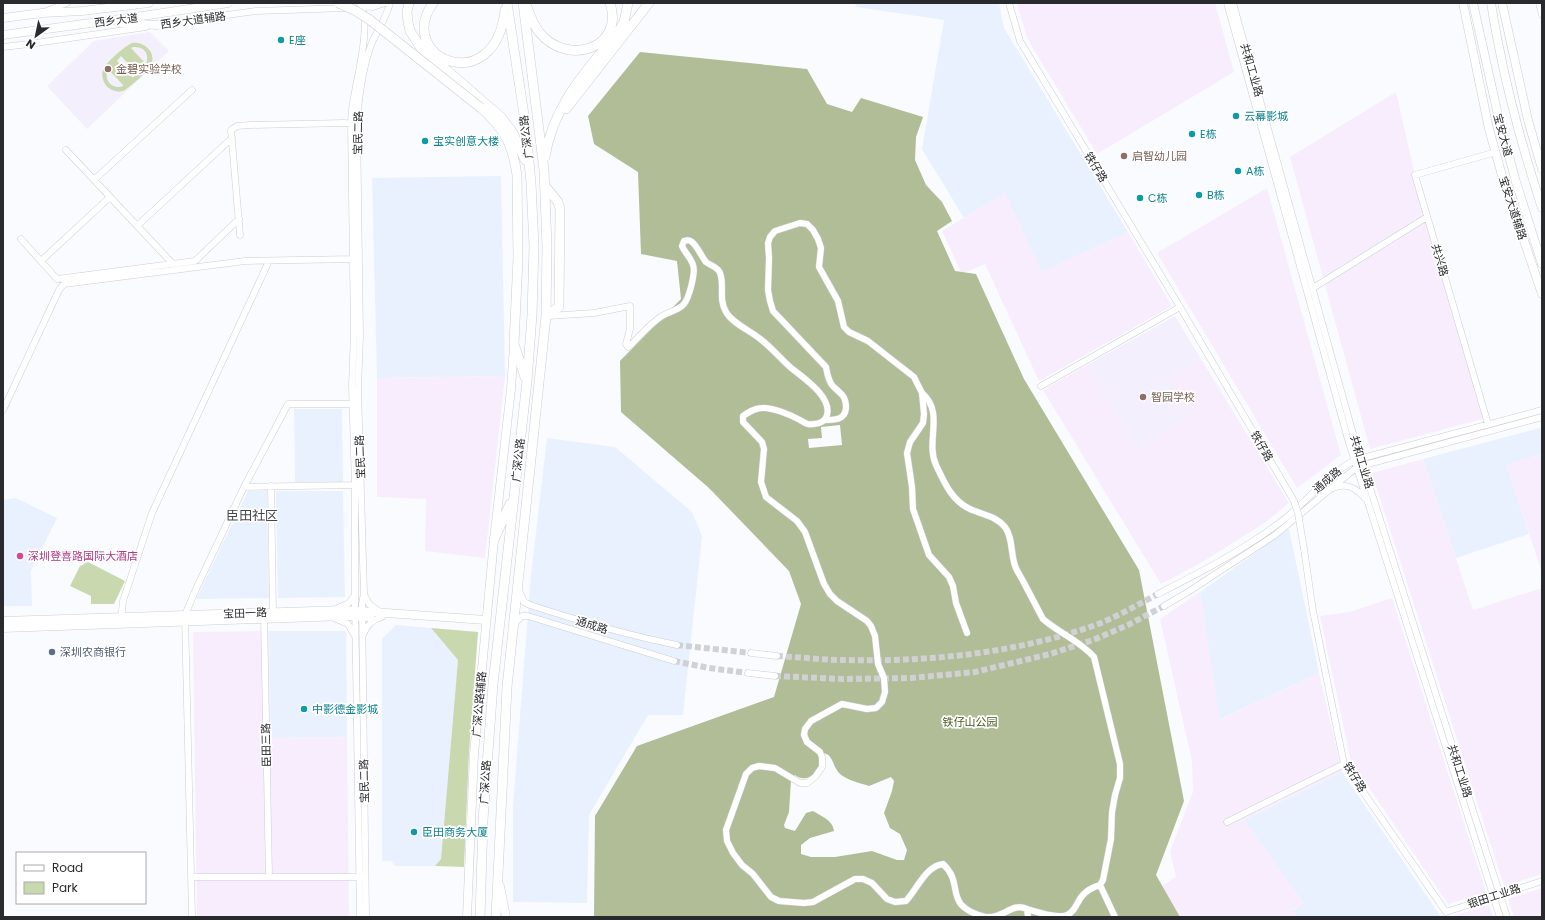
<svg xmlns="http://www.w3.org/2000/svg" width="1545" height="920" font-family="Poppins,'Noto Sans SC',sans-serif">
<rect width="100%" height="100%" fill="#fafbfe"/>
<path fill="#e9f1fe" d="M855 3H999L1004 28 1128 232 1041 273 1005 193 964 218 922 149 944 20 856 7Z
M501 176 505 376 377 378 372 178Z
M294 409H342L343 482H295Z
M1540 428 1542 437V454L1507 465 1529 534 1456 558 1423 459Z
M547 438 615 447 692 512 702 536 683 715H648L589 815 587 903 513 902V806L531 575Z
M248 491H267L269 598 196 599Z
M276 491H343L345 597 278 598Z
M16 498 57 518 31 571 32 606H3V500Z
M1289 529 1319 673 1219 720 1200 592Z
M396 625 431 628 458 660 441 859 435 866H395L391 861H382V639Z
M269 631H346L347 737 271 738Z
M1342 772 1441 917H1297L1292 911 1303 903 1244 820Z"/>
<path fill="#f8edfd" d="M1017 3H1215L1234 72 1097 154 1027 38Z
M1396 92 1415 175 1486 418 1370 449 1290 157Z
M1267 188 1341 455 1297 488 1157 253Z
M1005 193 1042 272 1128 232 1172 306 1039 381 985 264 962 274 942 231Z
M1201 359 1289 503 1266 522 1231 544 1204 561 1161 584 1043 390 1087 365 1137 448 1169 378Z
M505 376 485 558 425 551 426 499 377 497V378Z
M1542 454V573L1507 465Z
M1423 459 1473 610 1542 588V874L1504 886 1372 473Z
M1200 592 1220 720 1319 673 1342 772 1244 820 1303 903 1292 910 1297 917H1180L1162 886 1176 877 1170 851 1193 792 1192 761 1160 619Z
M1392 598 1486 892 1448 904 1351 761 1320 616 1349 612Z
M269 631 271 738 347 737 349 917H197L193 632Z
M1542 888V917H1514L1508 899Z
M1489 905 1493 917H1451Z"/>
<path fill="#f3effc" d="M150 32 169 51 87 129 47 86 94 41Z
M1175 316 1201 359 1169 378 1192 415 1137 448 1087 365Z"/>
<path fill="#cad8b0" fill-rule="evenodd" d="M132 43C145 41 158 54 150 66 146 73 131 86 125 90 112 96 99 83 103 70 106 62 125 46 132 43ZM133 47C144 46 150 54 146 64L131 48ZM121 56 137 73 133 78 117 61ZM108 69 123 85V86C112 90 103 80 108 69Z
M88 562 125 581 114 604H91V596L70 586 80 566Z
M431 628 478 632 469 753 464 867 435 866 441 859 458 660Z"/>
<path fill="#b0bd96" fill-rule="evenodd" d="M640 52 807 69 827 104 852 112 861 98 923 117 916 137 915 160 926 185 942 202 952 221 937 231 955 271 976 274 1024 379 1139 570 1184 801 1156 875 1180 917H594L595 816 637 746 774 697 801 604 789 571 709 488 621 412 620 361 681 299 677 261 641 254 638 172 594 144 588 116ZM840 425 842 445 809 448 808 439 822 438 821 427ZM817 753C834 751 831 764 839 773 846 780 860 783 869 786L891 777 894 781 892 791 884 813 890 828 900 834 907 850 904 860H897L872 851 835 857H811L801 854V845L810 838 834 831C833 820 821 816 813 811L806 813 795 831 785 828 784 825 789 812 791 780 795 775C805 783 818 775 820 763 820 760 819 757 817 753Z"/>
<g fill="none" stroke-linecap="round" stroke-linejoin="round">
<path stroke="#d0d1d4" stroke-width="6" stroke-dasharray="6 3" stroke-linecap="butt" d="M677 645 751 653
M777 656C799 657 822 660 844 660 926 662 1009 654 1087 628 1112 620 1135 606 1158 594
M674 661 709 668 748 673
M775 676 843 679 911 678 975 672 1050 654 1093 640 1128 625 1164 606"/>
<defs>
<path id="minor" d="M359 3C373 17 357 78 354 97 352 106 351 115 351 124L354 332 352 386 355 485V600L360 917
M1009 3 1020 41 1180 307 1294 501
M1227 3 1349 443 1500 917
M1233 3 1355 441 1507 917
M1539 3 1542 15
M362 6 373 7 385 3
M44 12 67 3
M155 25 256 11 347 8
M3 47 29 44 146 27
M66 150 172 263
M94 180 192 90
M137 226 232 138
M240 235 231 130 237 126 250 125 344 123 354 124
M21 239 57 279 195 261 239 219
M41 261 110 197
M1313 288 1427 217
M548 316 594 313 630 306V329L626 344 628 347 630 346C640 335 650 324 662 316 669 312 679 310 684 304 689 298 696 272 693 265 691 258 685 253 682 246L684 241C687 240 690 240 692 242 698 247 701 256 706 262 711 266 718 267 720 273 725 286 718 298 726 312 732 323 749 330 759 338 770 346 779 357 790 367 802 377 832 396 827 415 826 421 819 424 814 424 807 425 805 423 800 420 791 415 772 407 762 408 755 408 749 412 743 416V422L762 442 764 449 761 482 766 497 797 521 805 532 824 584 830 594 837 601 867 621 871 626 875 636 878 664 884 678 885 692 882 702 876 708 867 709 842 704 811 721 805 729 804 735 807 742 820 752 822 757V767L815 777 807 783H800L775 768 759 766 752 768 746 774 726 830 727 841 733 853 742 865 753 874 771 897 779 901 804 903 813 902 855 879H863L872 883 887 899 895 902 906 901C917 889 926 866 943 864 966 885 941 905 985 917
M1041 386 1180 307
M922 393C945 413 925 441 936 465 944 482 952 501 970 509 983 515 996 516 1005 527 1012 536 1011 551 1014 562 1015 569 1020 575 1023 581 1030 594 1036 606 1043 619 1059 633 1080 641 1094 657L1120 764V778L1115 795 1112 812 1111 839 1103 880 1100 885C1093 887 1087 890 1082 896 1077 902 1075 912 1067 915 1058 919 1037 912 1027 909
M3 410 59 290 64 284 245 261 355 259
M825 420C835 420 845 420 846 408 846 404 846 400 843 396 840 392 835 389 832 385 828 380 827 373 826 367L773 311 770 301 768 290 769 258 768 243 770 237 775 231 800 223 807 224 813 230 818 239 821 248 819 267 838 301 844 327 849 332 868 341 914 377 922 393 924 414 923 423 910 442 907 453 912 487 913 509 929 555 949 577 953 586 956 603 967 633
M1488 424 1415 175 1496 152
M271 486 273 612
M244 487 355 485
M1333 488C1346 482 1356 488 1365 498
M1304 549 1313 611 1344 764 1446 912 1542 881
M519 590 524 602 530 605C579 621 627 635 677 645
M364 594 369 604 380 612
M1158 594C1201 572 1248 548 1287 517 1310 498 1327 475 1355 460L1542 410
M1164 606 1188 592 1275 535 1357 467 1542 417
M338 608 349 603 355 595
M264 616 269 877
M334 618 348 624 355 636
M121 620 123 601 152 513 269 261
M515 623 522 616H528L674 661
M363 635C367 625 372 620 382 617
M751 653 777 656
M748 673 775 676
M1227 822 1344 764
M192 877H362
M1100 885 1115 917
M192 917 185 615 196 589 244 487 288 404H353
M366 917 362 604 364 593 363 561 358 390 360 335 357 124C358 101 363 67 371 45 377 30 386 19 390 3
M986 917C990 917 993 917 996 916 1007 913 1016 903 1027 909L1028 917"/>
<path id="major" d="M1463 3 1489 129 1501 172 1542 294
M1473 3 1498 115 1516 182 1542 264
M1491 3C1502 73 1520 141 1542 208
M1502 3 1528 120 1542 169
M3 18 42 13 82 11 149 3
M121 23 158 25
M3 35 156 14 228 3
M3 621 344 610 486 620
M3 628 344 616 370 617
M500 886 506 917
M467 917 474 754 494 540 511 389 514 346"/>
<path id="highway" d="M409 3 407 12 408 22 410 31 421 48 501 117 513 133 525 160
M433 3C394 59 495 100 505 10
M527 7C530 15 533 24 539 32 568 68 625 47 610 3
M481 108C504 128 513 145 517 175L518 258 514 344 525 377
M566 109 649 3
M545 157C553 105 587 70 618 32L624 22 628 3
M545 186 558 202 560 209 559 307 546 316
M494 540 510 504
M480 917 483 820 493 684 527 381 532 315 534 246 531 183 525 121 507 3
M496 917 507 687 546 316 547 246 544 170 523 3"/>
</defs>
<use href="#minor" stroke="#cbced5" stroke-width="7"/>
<use href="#major" stroke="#cbced5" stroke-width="9"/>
<use href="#highway" stroke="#cbced5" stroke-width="10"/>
<use href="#minor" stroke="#fff" stroke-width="6"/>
<use href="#major" stroke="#fff" stroke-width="8"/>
<use href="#highway" stroke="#fff" stroke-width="9"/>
<defs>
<path id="minor-bridge" d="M1294 501 1298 513 1304 549"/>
<path id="highway-bridge" d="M338 3 356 11 370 20 481 108"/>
</defs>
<use href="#minor-bridge" stroke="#cbced5" stroke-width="7" stroke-linecap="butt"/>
<use href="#highway-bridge" stroke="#cbced5" stroke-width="10" stroke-linecap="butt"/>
<use href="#minor-bridge" stroke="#fff" stroke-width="6"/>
<use href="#highway-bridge" stroke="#fff" stroke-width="9"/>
</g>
<g fill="#0f9aa8" stroke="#fff" stroke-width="1.5">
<circle cx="281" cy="40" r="4"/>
<circle cx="1236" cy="116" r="4"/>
<circle cx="1192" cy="134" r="4"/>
<circle cx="425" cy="141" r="4"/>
<circle cx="1238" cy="171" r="4"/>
<circle cx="1199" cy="195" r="4"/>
<circle cx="1140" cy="198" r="4"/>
<circle cx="304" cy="709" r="4"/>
<circle cx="414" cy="832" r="4"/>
</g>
<g fill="#8d6e63" stroke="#fff" stroke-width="1.5">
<circle cx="108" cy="69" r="4"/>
<circle cx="1124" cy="156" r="4"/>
<circle cx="1143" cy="397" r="4"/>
</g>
<circle fill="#d1479c" stroke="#fff" stroke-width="1.5" cx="20" cy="556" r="4"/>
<circle fill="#5c6f8a" stroke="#fff" stroke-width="1.5" cx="52" cy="652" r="4"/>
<g text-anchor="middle" stroke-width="3.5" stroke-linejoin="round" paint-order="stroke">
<g font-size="11" fill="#292a2d" stroke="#fff">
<text transform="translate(116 20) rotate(-7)" y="4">西乡大道</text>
<text transform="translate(193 20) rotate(-8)" y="4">西乡大道辅路</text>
<text transform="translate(1252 70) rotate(74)" y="4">共和工业路</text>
<text transform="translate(358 133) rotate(-89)" y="4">宝民二路</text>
<text transform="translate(1503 135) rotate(75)" y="4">宝安大道</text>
<text transform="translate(526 137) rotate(-97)" y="4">广深公路</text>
<text transform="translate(1096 167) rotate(59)" y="4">铁仔路</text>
<text transform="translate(1513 208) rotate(72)" y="4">宝安大道辅路</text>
<text transform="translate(1440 260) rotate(74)" y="4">共兴路</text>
<text transform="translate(1262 446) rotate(60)" y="4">铁仔路</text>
<text transform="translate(360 457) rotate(-92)" y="4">宝民二路</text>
<text transform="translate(518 460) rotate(-84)" y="4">广深公路</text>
<text transform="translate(1362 462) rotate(73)" y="4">共和工业路</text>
<text transform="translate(1327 480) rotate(-40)" y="4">通成路</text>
<text transform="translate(245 613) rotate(-2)" y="4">宝田一路</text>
<text transform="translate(592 625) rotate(17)" y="4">通成路</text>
<text transform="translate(479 704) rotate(-85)" y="4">广深公路辅路</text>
<text transform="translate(266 745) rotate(-91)" y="4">臣田三路</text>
<text transform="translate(1460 771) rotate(72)" y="4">共和工业路</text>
<text transform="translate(1355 777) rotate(59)" y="4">铁仔路</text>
<text transform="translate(364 781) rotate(-91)" y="4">宝民二路</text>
<text transform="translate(485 782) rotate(-86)" y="4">广深公路</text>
<text transform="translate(1494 896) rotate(-18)" y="4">银田工业路</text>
</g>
<g font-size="11" fill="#0d838f" stroke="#fff" text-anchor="start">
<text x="289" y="44">E座</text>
<text x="1244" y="120">云幕影城</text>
<text x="1200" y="138">E栋</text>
<text x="433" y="145">宝实创意大楼</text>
<text x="1246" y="175">A栋</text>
<text x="1207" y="199">B栋</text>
<text x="1148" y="202">C栋</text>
<text x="312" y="713">中影德金影城</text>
<text x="422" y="836">臣田商务大厦</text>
</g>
<g font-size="11" fill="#785e54" stroke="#fff" text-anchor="start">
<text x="116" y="73">金碧实验学校</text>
<text x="1132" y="160">启智幼儿园</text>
<text x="1151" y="401">智园学校</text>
</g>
<g font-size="11" fill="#b23c85" stroke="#fff" text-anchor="start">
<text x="28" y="560">深圳登喜路国际大酒店</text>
</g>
<g font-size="11" fill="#4e5e75" stroke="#fff" text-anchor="start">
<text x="60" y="656">深圳农商银行</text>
</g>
<g font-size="11" fill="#47581c" stroke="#fff">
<text x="970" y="726">铁仔山公园</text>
</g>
<g font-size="13" fill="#42454a" stroke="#fff">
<text x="252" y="520">臣田社区</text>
</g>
</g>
<rect width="1545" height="920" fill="none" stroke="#292a2d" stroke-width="8"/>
<rect x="16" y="852" width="130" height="52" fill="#ffffff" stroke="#a9aaab"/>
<rect x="24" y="865" width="20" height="6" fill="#ffffff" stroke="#a9aaab"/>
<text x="52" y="872" font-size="12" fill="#292a2d">Road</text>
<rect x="24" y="882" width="20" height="12" fill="#cad8b0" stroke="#a9aaab"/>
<text x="52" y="892" font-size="12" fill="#292a2d">Park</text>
<g transform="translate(36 36) rotate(213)" stroke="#ffffff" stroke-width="3" paint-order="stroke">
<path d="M0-3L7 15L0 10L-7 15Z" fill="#292a2d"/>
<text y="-6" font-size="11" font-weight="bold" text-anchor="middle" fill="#292a2d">N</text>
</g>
</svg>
